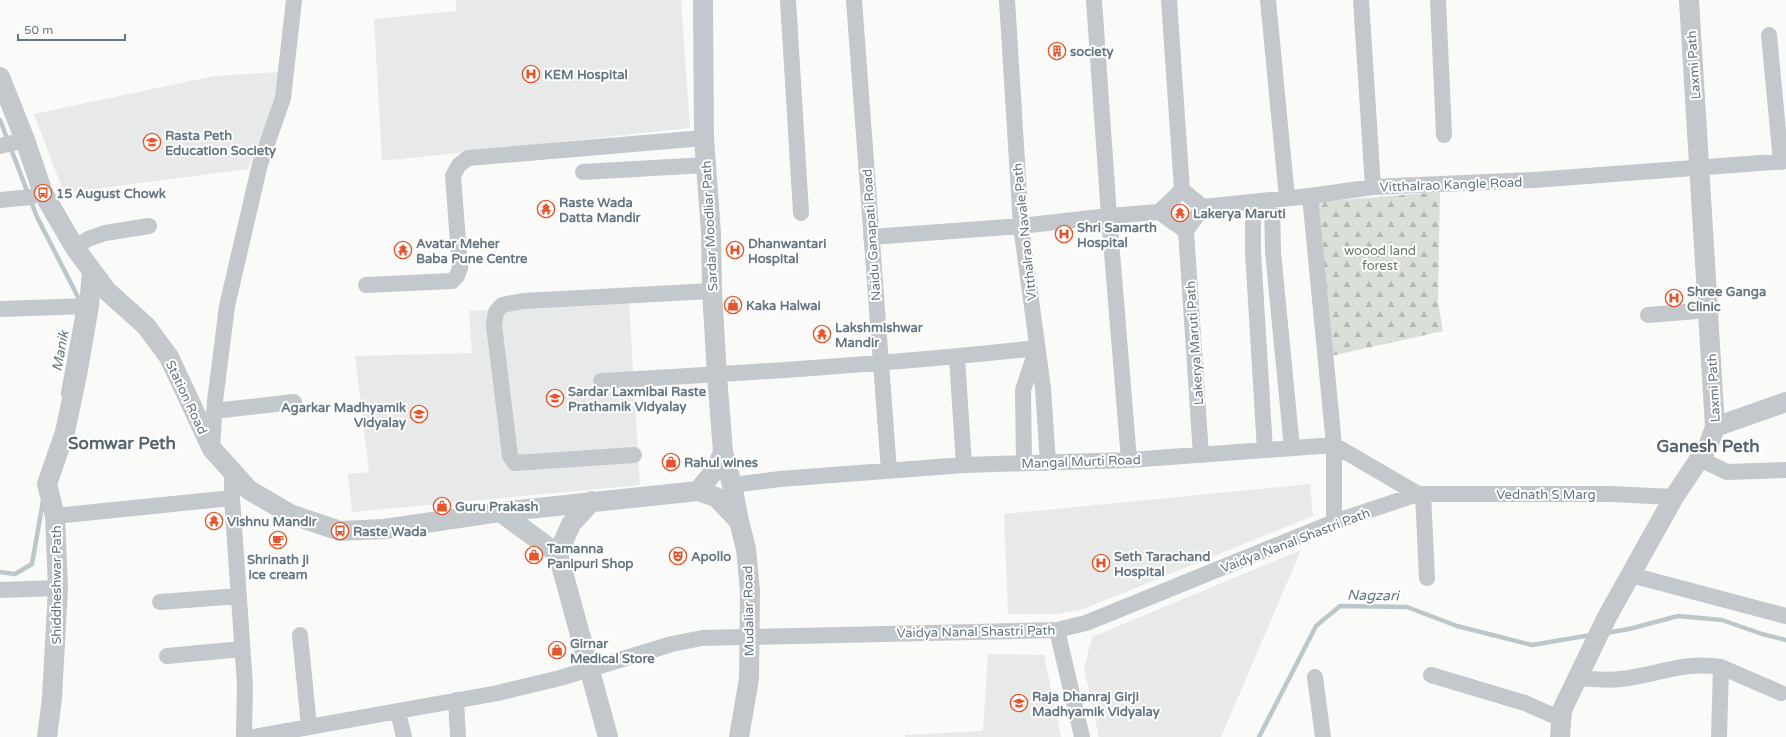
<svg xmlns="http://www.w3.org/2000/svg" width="1786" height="737" font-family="'Varela Round',sans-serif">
<defs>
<pattern id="forest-firs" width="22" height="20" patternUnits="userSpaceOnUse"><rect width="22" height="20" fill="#dadfd7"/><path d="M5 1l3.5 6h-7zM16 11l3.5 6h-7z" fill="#b4b9b4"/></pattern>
</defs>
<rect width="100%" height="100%" fill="#fafaf8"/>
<path fill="#e8e9e9" d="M456 0H681L690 128 382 161 374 19 456 11Z
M279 72 276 97 248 169 64 193 34 114 214 76Z
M629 302 640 485 352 512 348 474 369 472 355 356 472 353 469 311Z
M1310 484 1313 516 1081 610 1054 614H1008L1004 514Z
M1301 550 1221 737H1099L1084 668 1092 637Z
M988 654 1044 655 1061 737H905V735L983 731Z"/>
<path fill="url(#forest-firs)" d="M1440 192 1438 302 1443 331 1331 356 1315 202Z"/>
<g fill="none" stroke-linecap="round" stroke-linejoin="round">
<path stroke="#bbc7cb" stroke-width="4.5" d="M0 120 37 217 78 297V303
M63 394 78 313
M0 572 15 574 32 564 43 501
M1606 633 1629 629 1678 616 1722 620 1762 634 1786 640
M1259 737 1316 626 1340 606 1407 607 1457 626 1532 645 1591 635"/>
<path stroke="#c3c8cc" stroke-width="16" d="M788 0 801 213
M854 0 889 471
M1007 0 1021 226 1043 388 1048 463
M1094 0 1109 216 1129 460
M1169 0 1182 190
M1268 0 1287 198
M1361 0 1373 187
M1438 0 1444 135
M1769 35 1781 162
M0 146 25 140
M583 172 706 165
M1182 190 1203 207 1186 231 1159 212Z
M1310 196 1334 445V522
M0 200 31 197
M1272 200 1273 252 1292 448
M1253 203V252L1265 450
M1203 207 1310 196 1373 187 1534 180 1786 161
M1186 231 1201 455
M871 237 1021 226 1109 216 1159 212
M75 248 88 239 105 233 149 226
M366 285 452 281 457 276 460 268 453 176 459 165 468 158 704 138
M0 309 89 306
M1648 315 1709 310
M957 357 964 465
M601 381C747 373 892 364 1037 348L1023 390 1024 463
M214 411 294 402
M212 449 215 401 227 306 260 164 283 98 294 0
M634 455 515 463 510 456 494 325 496 312 502 305 523 301 712 291
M1700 459 1727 472 1786 470
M232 471V498L245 685 244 737
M732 485 780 479 964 465 1129 460 1334 445 1418 494
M1423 494 1427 578
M55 516 232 498
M1631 575 1786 616
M0 590 58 588
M160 602 239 596
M1057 630 1082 737
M300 635 309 727
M167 656 242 649
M1431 675 1525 703 1561 719
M1315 677 1323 737
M1578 678C1592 679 1607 681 1621 679 1658 675 1682 661 1721 667L1781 693
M456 700 458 737
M398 712 404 737
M254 737 498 693 560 678 672 644 702 638 1057 630 1086 623 1334 522 1418 494H1610L1674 497
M1719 737 1721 667"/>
<path stroke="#c3c8cc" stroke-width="20" d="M703 0 704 138 711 233 712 291 717 375 723 452 732 485 739 521 746 549 750 591 749 679 739 737
M0 77 25 140 43 193 75 248 107 291 146 326 169 357 212 449 249 490 290 514 340 531 384 529 500 512 698 491 716 497 739 521
M1715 427 1786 402
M698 491 716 469 723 452
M500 512 558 554 608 737
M558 554 571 524 592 501
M47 737 52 698 58 588 55 516 47 484 65 432 77 375 89 306 92 271
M1560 737 1562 710 1607 617 1674 497 1708 446 1715 427 1689 0"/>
</g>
<defs>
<symbol id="building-ring" viewBox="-11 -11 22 22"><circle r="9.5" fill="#fff" stroke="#e4572e" stroke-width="1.5"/><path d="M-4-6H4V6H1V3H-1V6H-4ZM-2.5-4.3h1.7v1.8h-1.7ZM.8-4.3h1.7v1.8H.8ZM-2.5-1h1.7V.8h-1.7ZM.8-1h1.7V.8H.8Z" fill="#e4572e"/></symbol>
<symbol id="hospital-ring" viewBox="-11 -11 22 22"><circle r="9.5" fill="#fff" stroke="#e4572e" stroke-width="1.5"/><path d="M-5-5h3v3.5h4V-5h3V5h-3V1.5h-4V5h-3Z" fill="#e4572e"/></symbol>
<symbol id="school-ring" viewBox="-11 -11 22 22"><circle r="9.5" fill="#fff" stroke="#e4572e" stroke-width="1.5"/><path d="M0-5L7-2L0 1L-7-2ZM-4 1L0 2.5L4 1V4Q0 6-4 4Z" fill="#e4572e"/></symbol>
<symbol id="bus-ring" viewBox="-11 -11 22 22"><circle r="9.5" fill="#fff" stroke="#e4572e" stroke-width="1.5"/><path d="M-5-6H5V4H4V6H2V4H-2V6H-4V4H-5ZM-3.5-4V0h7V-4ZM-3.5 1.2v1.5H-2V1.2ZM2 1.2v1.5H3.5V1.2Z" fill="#e4572e"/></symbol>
<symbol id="temple-ring" viewBox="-11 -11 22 22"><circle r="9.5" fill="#fff" stroke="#e4572e" stroke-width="1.5"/><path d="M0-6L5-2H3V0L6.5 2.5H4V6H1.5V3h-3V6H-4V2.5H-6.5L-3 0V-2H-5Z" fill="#e4572e"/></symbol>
<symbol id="shop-ring" viewBox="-11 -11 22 22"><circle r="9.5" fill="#fff" stroke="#e4572e" stroke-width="1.5"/><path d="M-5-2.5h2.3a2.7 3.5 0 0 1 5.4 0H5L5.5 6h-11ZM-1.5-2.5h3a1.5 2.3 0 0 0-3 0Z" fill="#e4572e"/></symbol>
<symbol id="cafe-ring" viewBox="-11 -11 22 22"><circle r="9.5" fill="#fff" stroke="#e4572e" stroke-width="1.5"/><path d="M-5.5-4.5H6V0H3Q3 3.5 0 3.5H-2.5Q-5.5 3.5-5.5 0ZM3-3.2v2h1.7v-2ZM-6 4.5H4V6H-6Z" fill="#e4572e"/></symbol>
<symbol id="theatre-ring" viewBox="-11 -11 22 22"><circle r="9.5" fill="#fff" stroke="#e4572e" stroke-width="1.5"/><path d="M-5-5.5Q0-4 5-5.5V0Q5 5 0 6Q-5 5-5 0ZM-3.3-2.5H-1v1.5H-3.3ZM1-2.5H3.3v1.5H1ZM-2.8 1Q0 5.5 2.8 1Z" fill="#e4572e"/></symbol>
</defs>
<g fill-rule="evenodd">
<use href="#building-ring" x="1047" y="41" width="20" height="20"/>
<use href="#hospital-ring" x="521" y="64" width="20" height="20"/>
<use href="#school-ring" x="142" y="132" width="20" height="20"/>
<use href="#bus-ring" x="33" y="183" width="20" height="20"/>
<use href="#temple-ring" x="536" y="199" width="20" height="20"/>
<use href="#temple-ring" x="1170" y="203" width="20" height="20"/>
<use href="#hospital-ring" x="1054" y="224" width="20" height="20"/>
<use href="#temple-ring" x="393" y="240" width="20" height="20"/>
<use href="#hospital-ring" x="725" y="240" width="20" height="20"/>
<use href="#hospital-ring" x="1664" y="288" width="20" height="20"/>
<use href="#shop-ring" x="723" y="295" width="20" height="20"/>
<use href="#temple-ring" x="812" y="324" width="20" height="20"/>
<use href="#school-ring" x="545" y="388" width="20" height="20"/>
<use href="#school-ring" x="409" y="404" width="20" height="20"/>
<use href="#shop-ring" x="661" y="452" width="20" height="20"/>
<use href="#shop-ring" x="432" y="496" width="20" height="20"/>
<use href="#temple-ring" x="204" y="511" width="20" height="20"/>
<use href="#bus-ring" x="330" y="521" width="20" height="20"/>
<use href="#cafe-ring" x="268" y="530" width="20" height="20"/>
<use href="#shop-ring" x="524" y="545" width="20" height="20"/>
<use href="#theatre-ring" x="668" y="546" width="20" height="20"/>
<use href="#hospital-ring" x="1091" y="553" width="20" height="20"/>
<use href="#shop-ring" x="547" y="640" width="20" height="20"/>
<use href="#school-ring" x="1009" y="693" width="20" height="20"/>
</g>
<g text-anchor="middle" stroke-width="4" stroke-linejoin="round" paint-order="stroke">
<g font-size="13" font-weight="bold" fill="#657683" stroke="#fff" text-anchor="start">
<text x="1070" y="56">society</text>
<text x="544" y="79">KEM Hospital</text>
<text x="165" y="140">Rasta Peth<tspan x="165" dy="15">Education Society</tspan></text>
<text x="56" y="198">15 August Chowk</text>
<text x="559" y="207">Raste Wada<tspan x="559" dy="15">Datta Mandir</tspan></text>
<text x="1193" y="218">Lakerya Maruti</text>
<text x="1077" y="232">Shri Samarth<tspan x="1077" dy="15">Hospital</tspan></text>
<text x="416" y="248">Avatar Meher<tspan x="416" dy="15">Baba Pune Centre</tspan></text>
<text x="748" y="248">Dhanwantari<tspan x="748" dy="15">Hospital</tspan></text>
<text x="1687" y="296">Shree Ganga<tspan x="1687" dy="15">Clinic</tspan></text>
<text x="746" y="310">Kaka Halwai</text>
<text x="835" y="332">Lakshmishwar<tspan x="835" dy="15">Mandir</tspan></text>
<text x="568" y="396">Sardar Laxmibai Raste<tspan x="568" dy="15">Prathamik Vidyalay</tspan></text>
<text x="406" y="412" text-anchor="end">Agarkar Madhyamik<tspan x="406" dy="15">Vidyalay</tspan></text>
<text x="684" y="467">Rahul wines</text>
<text x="455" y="511">Guru Prakash</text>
<text x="227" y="526">Vishnu Mandir</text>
<text x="353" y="536">Raste Wada</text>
<text x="547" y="553">Tamanna<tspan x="547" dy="15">Panipuri Shop</tspan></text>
<text x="691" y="561">Apollo</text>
<text x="1114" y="561">Seth Tarachand<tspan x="1114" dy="15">Hospital</tspan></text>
<text x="278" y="564" text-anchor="middle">Shrinath ji<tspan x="278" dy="15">ice cream</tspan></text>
<text x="570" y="648">Girnar<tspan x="570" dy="15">Medical Store</tspan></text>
<text x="1032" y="701">Raja Dhanraj Girji<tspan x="1032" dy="15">Madhyamik Vidyalay</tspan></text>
</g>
<g font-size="13" fill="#657683" stroke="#fff">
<text transform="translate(1693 65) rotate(-94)" y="5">Laxmi Path</text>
<text transform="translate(1451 184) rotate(-2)" y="5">Vitthalrao Kangle Road</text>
<text transform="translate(709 226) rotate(-93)" y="5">Sardar Moodliar Path</text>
<text transform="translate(1024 232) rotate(-96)" y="5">Vitthalrao Navale Path</text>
<text transform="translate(871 235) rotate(-94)" y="5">Naidu Ganapati Road</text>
<text transform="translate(1194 343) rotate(-94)" y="5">Lakerya Maruti Path</text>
<text transform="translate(1713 388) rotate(-93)" y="5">Laxmi Path</text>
<text transform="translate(187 397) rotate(65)" y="5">Station Road</text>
<text transform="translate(1081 461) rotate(-2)" y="5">Mangal Murti Road</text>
<text x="1546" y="499">Vednath S Marg</text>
<text transform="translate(1295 540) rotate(-21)" y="5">Vaidya Nanal Shastri Path</text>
<text transform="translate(56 585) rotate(-90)" y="5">Shiddheshwar Path</text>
<text transform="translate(748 611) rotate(-91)" y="5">Mudaliar Road</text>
<text transform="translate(976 631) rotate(-1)" y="5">Vaidya Nanal Shastri Path</text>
</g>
<g font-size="13" fill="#687a64" stroke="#fff">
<text x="1380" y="255">woood land<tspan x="1380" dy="15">forest</tspan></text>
</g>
<g font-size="14" font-style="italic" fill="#60757c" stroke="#fff">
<text transform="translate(60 351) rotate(-80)" y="5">Manik</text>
<text transform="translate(1373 595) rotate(1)" y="5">Nagzari</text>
</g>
<g font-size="17" font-weight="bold" fill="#57646e" stroke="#fff">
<text x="122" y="449">Somwar Peth</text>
<text x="1708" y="452">Ganesh Peth</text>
</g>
</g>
<path d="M18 34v6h107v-6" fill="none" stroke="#657683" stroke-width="2"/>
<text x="24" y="34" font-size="12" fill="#657683" stroke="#ffffff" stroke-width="3" paint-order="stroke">50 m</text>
</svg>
